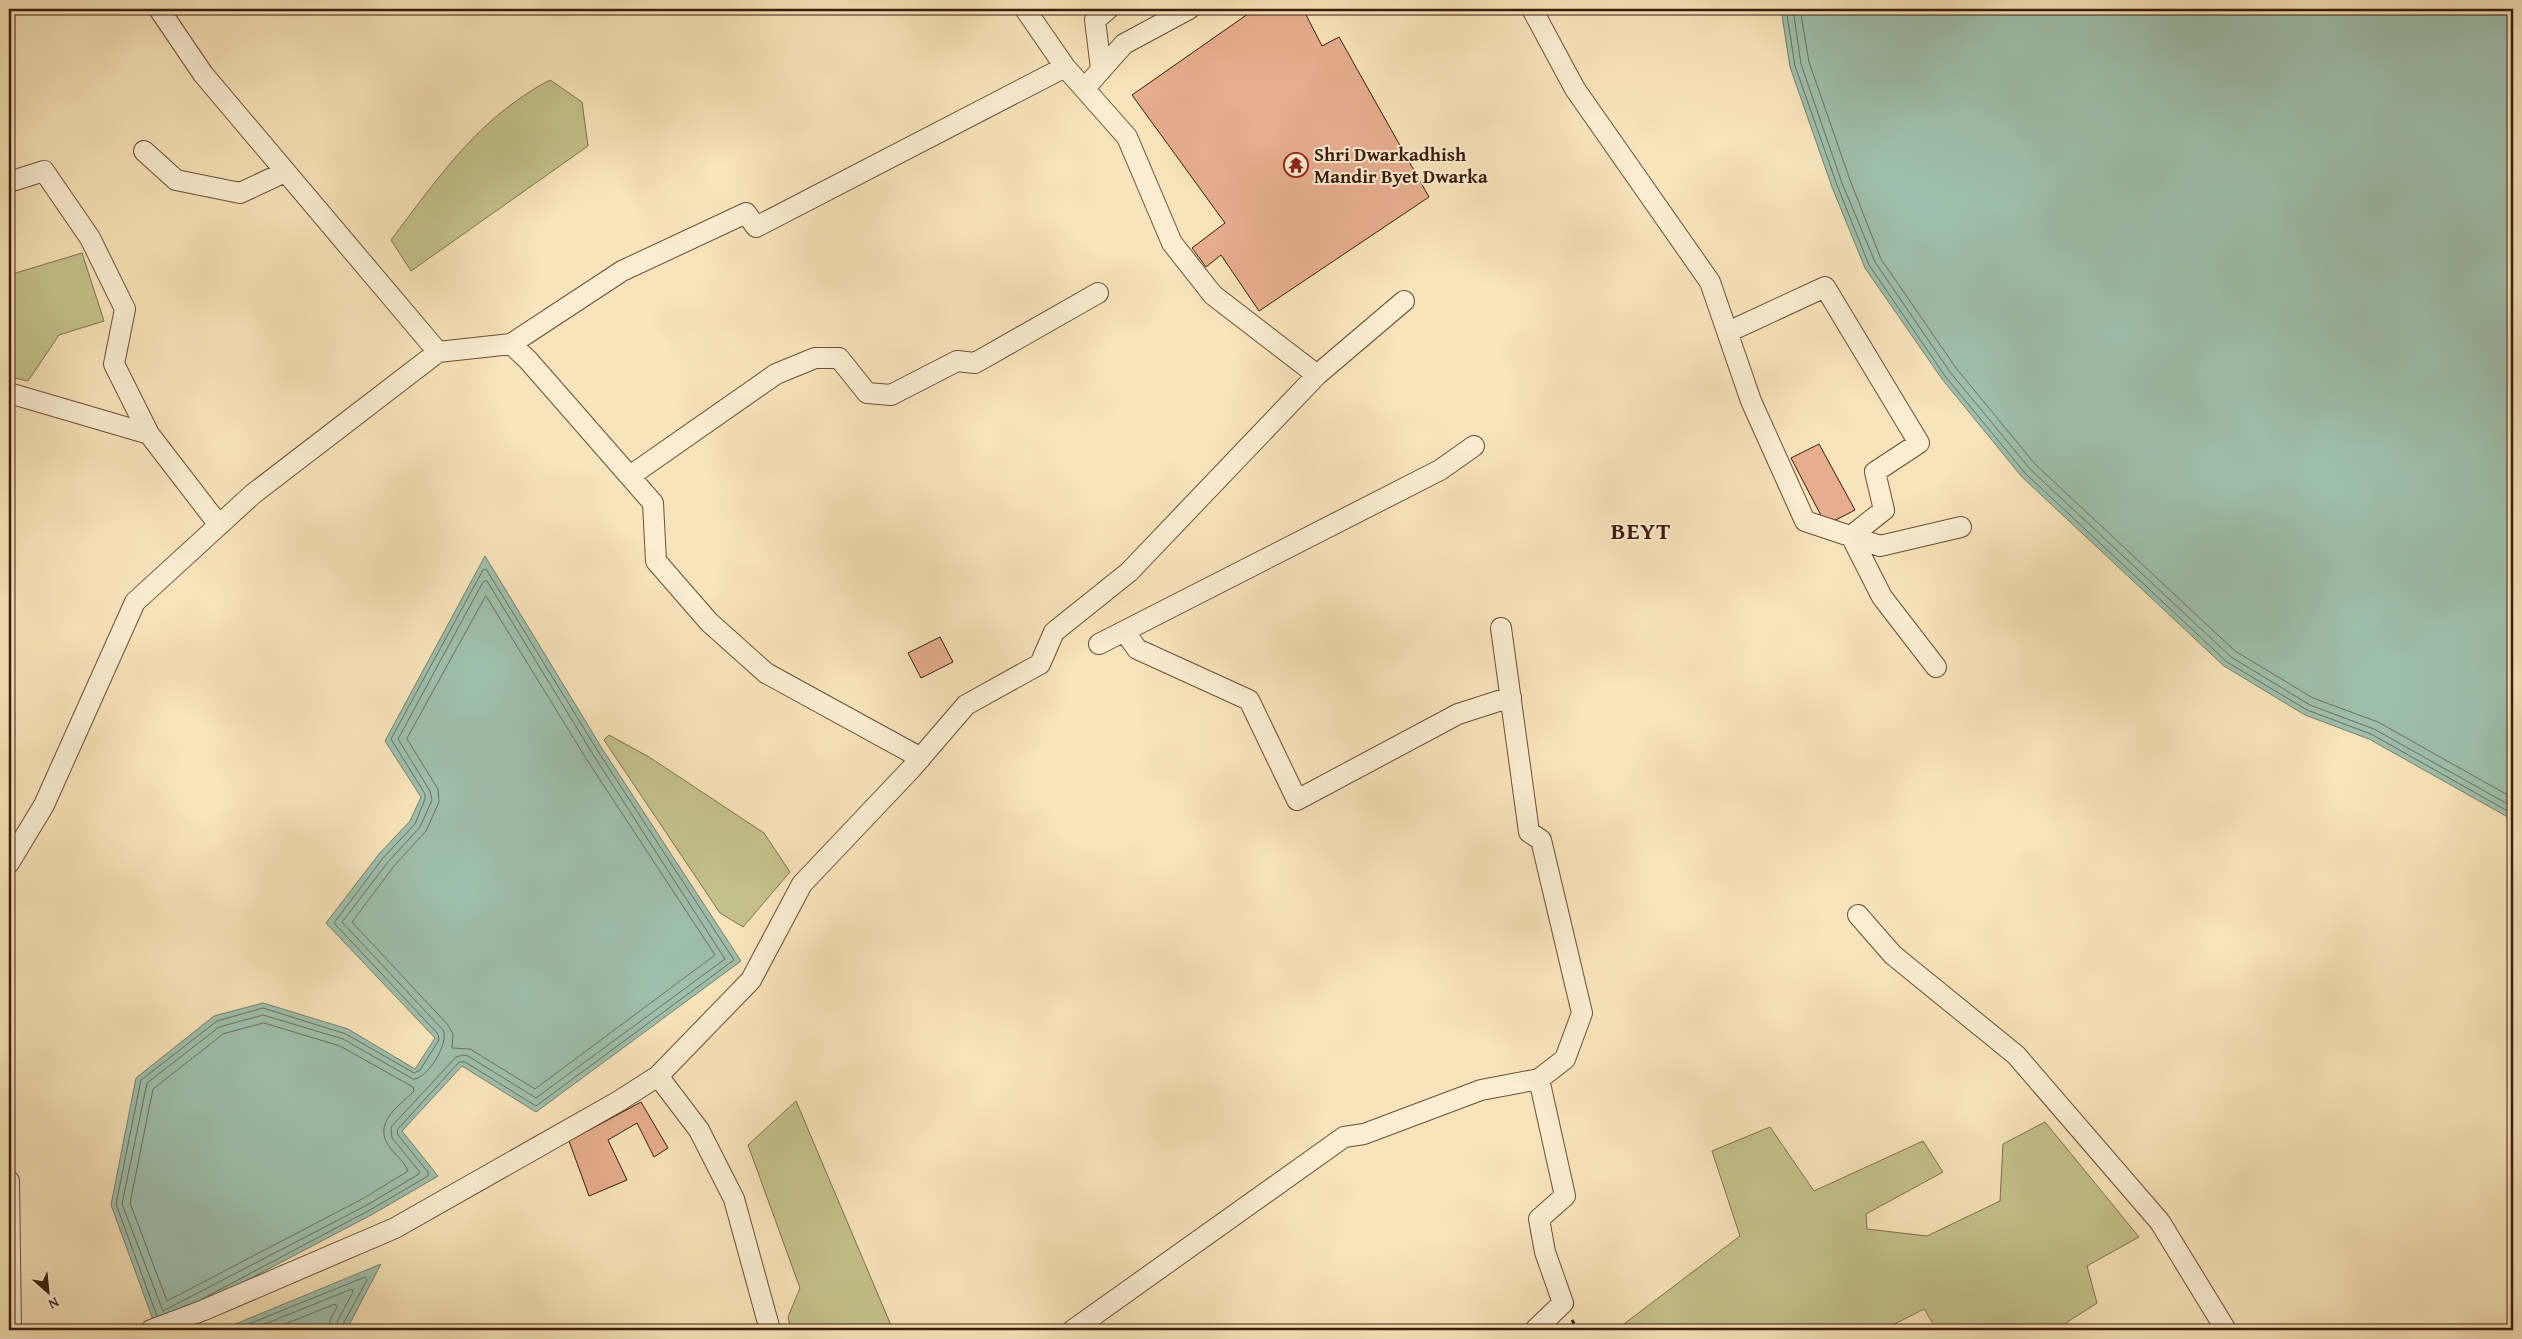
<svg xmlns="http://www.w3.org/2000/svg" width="2522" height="1339" font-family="'Gentium Book Plus',serif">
<rect width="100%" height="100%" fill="#f8e4ba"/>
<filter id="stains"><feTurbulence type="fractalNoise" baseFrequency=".004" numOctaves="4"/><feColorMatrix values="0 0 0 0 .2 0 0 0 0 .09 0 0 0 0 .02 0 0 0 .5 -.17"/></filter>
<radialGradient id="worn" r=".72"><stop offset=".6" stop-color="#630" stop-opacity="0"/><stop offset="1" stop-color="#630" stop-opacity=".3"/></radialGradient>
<path fill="#c4c28b" stroke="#806f4b" d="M550 80 582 102 588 146 411 271 391 240C438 178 479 117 550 80Z
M82 253 104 321 59 335 28 381 9 377V275Z
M609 735 649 757 764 833 790 872 743 927 720 913 604 740Z
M796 1101 893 1330H791L788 1317 800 1288 748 1145Z
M2045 1122 2139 1237 2087 1266 2097 1303 2055 1330H1937L1924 1309 1883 1330H1616L1740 1236 1712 1151 1770 1127 1814 1191 1923 1141 1943 1172 1866 1214 1867 1229 1927 1236 2000 1201 2003 1144Z"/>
<path fill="#9ebfac" stroke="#767e6c" d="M1781 9H2513V820L2369 739 2305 715 2224 666 2022 477 1942 379 1865 268 1832 187 1790 67Z
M485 556 603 750 741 961 536 1112 462 1066 402 1131 438 1176 373 1214 156 1328 111 1205 136 1078 214 1016 263 1003 348 1029 415 1069 435 1038 326 923 379 854 410 821 421 797 385 741Z
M381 1264 348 1327V1330H221Z"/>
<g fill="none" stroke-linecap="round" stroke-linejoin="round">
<path stroke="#6c6e5c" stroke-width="1" d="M1786 9 1795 66 1837 185 1869 265 1945 376 2025 473 2227 662 2307 710 2371 734 2513 814
M1793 9 1801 64 1842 183 1875 262 1950 372 2030 469 2231 657 2310 705 2374 729 2513 807
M1800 9 1809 62 1850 180 1881 259 1956 368 2035 464 2235 651 2313 698 2378 722 2513 798
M487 581 594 756 725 959 536 1098 468 1056 463 1055 456 1057 391 1127 392 1138 419 1171V1174L367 1205 163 1311 122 1204 147 1083 219 1027 263 1015 343 1039 413 1079C427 1080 450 1042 443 1030L342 922 388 862 420 827 432 800 430 791 398 739 483 582Z
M486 596 587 760 715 955 535 1089 470 1049 452 1048 453 1034 448 1025 352 922 394 866 426 831 439 802 438 789 407 739Z
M264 1023 340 1046 413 1087 414 1091C397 1108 371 1124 391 1149 397 1156 405 1163 408 1171L364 1198 167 1301 130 1203 153 1089 223 1034Z
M157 1316 116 1204 141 1080 217 1021 263 1008 346 1034 414 1073 420 1070 439 1040 438 1034 334 923 383 858 415 824 425 799V794L391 739 483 570 486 569 599 753 734 960 536 1106 465 1062H459L397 1130 398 1135 428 1172V1176L370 1210 202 1299
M234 1330 365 1277 367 1280 343 1324V1330
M250 1330 352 1289 353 1292 337 1322V1330
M270 1330 335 1304 337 1307 330 1320 329 1330"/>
</g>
<path fill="#e6ad8e" stroke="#3b1c0b" d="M1255 9H1303L1322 46 1339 37 1429 197 1259 311 1221 255 1206 267 1192 248 1225 223 1132 95Z
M1819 444 1855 510 1826 525 1791 458Z
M940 637 953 662 921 678 908 653Z
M641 1102 668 1148 654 1157 637 1123 608 1140 627 1180 589 1196 569 1141Z"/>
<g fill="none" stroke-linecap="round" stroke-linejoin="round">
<defs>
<path id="minor" d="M159 9 203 74 438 352
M1025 9 1065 67 1127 137 1172 243 1213 295 1317 375
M1532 9 1575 89 1710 282 1751 401 1805 521 1880 546 1961 527
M1101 69 1095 20 1108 9
M1085 88 1124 44 1189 9
M144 151 176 180 240 193 285 172
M9 182 44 171 90 238 125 309 114 364 149 434
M1728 332 1825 287 1919 443 1875 472 1884 510 1851 536 1882 597 1936 667
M9 393 149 434 219 525
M630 476 776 374 815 358H839L867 393 891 395 957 361 975 363 1098 293
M1125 632 1137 649 1249 700 1297 800 1458 714 1511 697
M1099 644 1440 470 1474 446
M921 758 766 673 709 622 656 561 653 503 528 360 511 344 622 271 746 213 756 227 1065 67
M9 863 44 805 135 602 253 494 438 352 511 344
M1858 915 1893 955 2016 1055 2160 1222 2226 1330
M658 1076 699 1130 734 1199 770 1330
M9 1181 11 1330
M151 1330 204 1310 395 1228 619 1101 658 1076 751 980 802 884 911 769 966 705 1040 664 1054 632 1129 572 1317 375 1404 301
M1073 1330 1344 1137 1364 1134 1481 1090 1539 1079 1565 1059 1582 1013 1541 840 1529 832 1501 628
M1535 1330 1563 1303 1545 1252 1539 1219 1565 1196 1539 1079"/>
</defs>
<use href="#minor" stroke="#6a4e37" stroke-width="22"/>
<path stroke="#3b1c0b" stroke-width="3" stroke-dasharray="4 2.5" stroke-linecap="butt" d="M1572 1320 1578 1330"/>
<use href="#minor" stroke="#faedd2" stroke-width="20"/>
</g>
<defs>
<symbol id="temple-ring" viewBox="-11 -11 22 22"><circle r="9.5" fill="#faedd2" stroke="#8f2418" stroke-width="1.5"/><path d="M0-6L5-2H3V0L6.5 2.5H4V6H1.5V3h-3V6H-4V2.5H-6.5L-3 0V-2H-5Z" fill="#8f2418"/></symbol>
</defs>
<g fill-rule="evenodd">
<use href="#temple-ring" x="1282" y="151" width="28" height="28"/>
</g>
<g text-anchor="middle" stroke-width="4" stroke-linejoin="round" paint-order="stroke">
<g font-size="19" font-weight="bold" fill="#3b1c0b" stroke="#faedd2" text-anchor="start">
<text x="1314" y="161">Shri Dwarkadhish<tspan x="1314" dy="22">Mandir Byet Dwarka</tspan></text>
</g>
<g font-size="24" font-weight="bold" letter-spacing="1" fill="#3b1c0b" stroke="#faedd2">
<text x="1641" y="539">BEYT</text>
</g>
</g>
<rect width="2522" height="1339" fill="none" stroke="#f8e4ba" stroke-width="30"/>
<rect x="10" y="10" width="2502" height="1319" fill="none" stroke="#3b1c0b" stroke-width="2.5"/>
<rect x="15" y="15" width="2492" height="1309" fill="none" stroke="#3b1c0b"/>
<g transform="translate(48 1292) rotate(153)" stroke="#faedd2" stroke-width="4" paint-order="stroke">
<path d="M0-4L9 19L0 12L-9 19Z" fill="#3b1c0b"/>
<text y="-8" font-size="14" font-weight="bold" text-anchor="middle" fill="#3b1c0b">N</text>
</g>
<rect width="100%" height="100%" filter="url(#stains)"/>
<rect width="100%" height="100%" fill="url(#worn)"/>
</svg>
